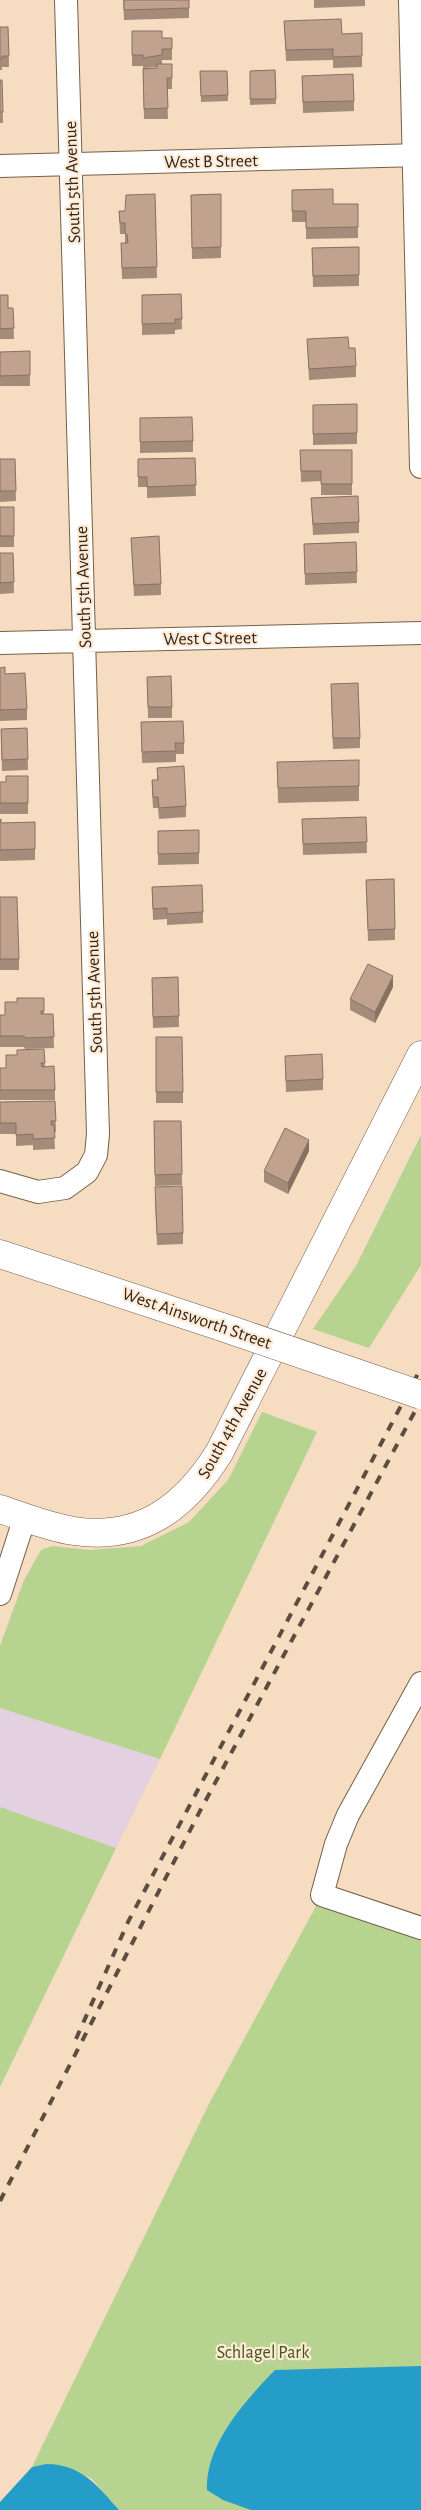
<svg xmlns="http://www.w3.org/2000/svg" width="421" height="2510" font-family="'Alegreya Sans',sans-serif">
<rect width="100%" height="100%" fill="#f6dcc1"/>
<path fill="#e3d0e1" d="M0 1708 160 1759 116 1848 0 1807Z"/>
<path fill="#b6d390" d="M421 1135V1265L369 1348 313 1329 356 1266Z
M262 1412 317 1432 160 1759 0 1708V1646L24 1580 41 1550 52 1546 90 1550 141 1546 189 1522 228 1480Z
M0 1807 116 1848 0 2087Z
M322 1895 421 1928V2510H119L91 2478 46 2464 32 2467 209 2104Z"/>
<path fill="#249ec9" d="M421 2366V2510H251L223 2500 207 2490C205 2445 245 2401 275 2370Z
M46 2464C81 2464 98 2486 119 2510H0V2502L32 2467Z"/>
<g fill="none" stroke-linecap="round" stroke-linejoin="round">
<defs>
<path id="street" d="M410 0 421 467
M0 166 421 155
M0 643 421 633
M0 1181 38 1192 65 1188 87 1172 96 1155 98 1134 66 0
M0 1594 25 1517
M421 1683 348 1815 336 1844 322 1895 421 1928"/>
<path id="secondary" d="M0 1509C24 1517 48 1527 74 1531 141 1541 185 1507 219 1453L421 1055"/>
<path id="primary" d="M0 1254 222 1327"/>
</defs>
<use href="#street" stroke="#766048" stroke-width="24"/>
<use href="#secondary" stroke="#766048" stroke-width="29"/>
<use href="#primary" stroke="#766048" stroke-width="29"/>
<use href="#street" stroke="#fff" stroke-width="22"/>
<use href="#secondary" stroke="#fff" stroke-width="28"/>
<use href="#primary" stroke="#fff" stroke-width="28"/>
<path stroke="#5b4d3f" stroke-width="4" stroke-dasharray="9 9" stroke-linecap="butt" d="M76 2039 128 1922 421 1368
M0 2201 200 1811 421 1400"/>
<defs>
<path id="primary-bridge" d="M222 1327 421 1395"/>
</defs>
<use href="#primary-bridge" stroke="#766048" stroke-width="29" stroke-linecap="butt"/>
<use href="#primary-bridge" stroke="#fff" stroke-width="28"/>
</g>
<path fill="#a58b7a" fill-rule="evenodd" d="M123 0H189V18L124 20Z
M314 0H365V6L314 8Z
M284 21 342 34 362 56V67L333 68V60L286 61Z
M0 27H8L9 67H2V70H0Z
M132 31 162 38H172V60H162V64H172V89H167L168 119H144L143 79V66H132ZM157 67V68H144Z
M275 70 276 104 250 105V71Z
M200 71H227L228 101 201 102Z
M302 76 354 101V111L303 113Z
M0 80H2L3 123H0Z
M292 190 333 204 358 227V238L306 239V222H292Z
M155 194 157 278 122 279 121 243H125V234H120L119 211H125Z
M221 194V258L192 259 191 195Z
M359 247V286L313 287 312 248Z
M181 294 182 329 175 330V334L142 335V295Z
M0 295 8 308H13L14 339H0Z
M307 339 349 348 356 366V377L309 380Z
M0 352 30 375V386H0Z
M313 405 357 433V444L313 445Z
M140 418 193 441V452L140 453Z
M300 450H352V495H321V481L301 482Z
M195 458 196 496 147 498V487H138V459Z
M0 459H15L16 501 0 502Z
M311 498 359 522V533L313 535Z
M0 507H14V547H0Z
M131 538 161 584V595L134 596Z
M356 542 357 583 305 585 304 544Z
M0 553H13L14 593 0 594Z
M0 668 5 674 27 709V720L0 721Z
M147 677 172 707V718H148Z
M331 695 360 738V748L333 749Z
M141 722 184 743V754H176V762L142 763Z
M27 728 28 770 2 771 1 729Z
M277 762 359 786V801L278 803Z
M157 768 186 806V817L159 819 158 808H153L152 791V780H157Z
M28 776V814H0V782H6Z
M366 817 367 853 303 855 302 819Z
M0 820 1 823 35 849V860L0 861Z
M199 830V864L158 865V831Z
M394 879 395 940 368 941 366 880Z
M152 887 203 912V923L167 925V919L153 920Z
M0 897 19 959V970H0Z
M178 977 179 1027 153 1028 152 978Z
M393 987 375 1023 350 1010V999Z
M44 998V1014H53L54 1048 25 1049 24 1047H0V1015H5L17 1002Z
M156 1037 183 1092V1103H156Z
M44 1049 45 1066 55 1090V1100H0V1068H6V1055H17Z
M285 1056 323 1079V1090L286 1092Z
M55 1101 56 1132H54L55 1149 33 1150V1145L16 1146V1134H0V1102Z
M154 1121H181L182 1185 155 1186Z
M309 1151 288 1194 264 1182V1171Z
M155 1198 183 1233V1244L157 1245Z"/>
<path fill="#867163" d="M393 976V987L375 1023V1012Z
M309 1140V1151L288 1194V1183Z"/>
<path fill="#c0a28e" stroke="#867163" d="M124 0H189V8L124 10Z
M341 19 342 34 362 33V56L333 57V49L286 50 284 21Z
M0 27H8L9 56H2V59H0Z
M132 31H162V38H172V49H162V55L143 58V55H132Z
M157 64H172V78H167L168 108 144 109 143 69 157 68Z
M275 70 276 99H250V71Z
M200 71H227L228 95 201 96Z
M353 74 354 101 303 102 302 76Z
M0 80H2L3 112H0Z
M333 189V204H358V227L306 228V211H292V190Z
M155 194 157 267 122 268 121 243H128L127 234H125V223H120L119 211H125L126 195Z
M221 194V247L192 248 191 195Z
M359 247V275L313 276 312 248Z
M181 294 182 319H175V323L142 324V295Z
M0 295H8V308H13L14 328 0 329Z
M348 337 349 348H355L356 366 309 369 307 339Z
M30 351V375L0 376V352Z
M357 404V433L313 434V405Z
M192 417 193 441 140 442V418Z
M300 450H352V484H321V471H301Z
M195 458 196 485 147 487V477H138V459Z
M0 459H15L16 491H0Z
M358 496 359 522 313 524 311 498Z
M0 507H14V536H0Z
M159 536 161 584 134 585 131 538Z
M356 542 357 572 305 574 304 544Z
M0 553H13L14 582 0 583Z
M5 667V674L25 673 27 709 0 710V668Z
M171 676 172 707H148L147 677Z
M358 683 360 738H333L331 684Z
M183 721 184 743H175L176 751 142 752 141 722Z
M27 728 28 759 2 760 1 729Z
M359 760V786L278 788 277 762Z
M184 766 186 806 159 808 158 797H153L152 780H158L157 768Z
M6 776H28V803H0V782H6Z
M366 817 367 842 303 844 302 819Z
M1 819V823L35 822V849L0 850V820Z
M199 830V853L158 854V831Z
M394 879 395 929 368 930 366 880Z
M202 885 203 912 167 914V908L153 909 152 887Z
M0 897H17L19 959H0Z
M368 964 393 976 375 1012 350 999Z
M178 977 179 1016 153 1017 152 978Z
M17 998H44V1011H41V1014H53L54 1037 25 1038 24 1036H0V1015H5V1002H17Z
M156 1037H182L183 1092H156Z
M44 1049 45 1063H41L42 1067 54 1066 55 1090H0V1068H6V1055H17V1050Z
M322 1054 323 1079 286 1081 285 1056Z
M55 1101 56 1121H51V1125H54L55 1138 33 1139V1134L16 1135V1123H0V1102Z
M154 1121H181L182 1174 155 1175Z
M285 1128 309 1140 288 1183 264 1171Z
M182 1186 183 1233 157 1234 155 1187Z"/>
<g text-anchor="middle" stroke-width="4.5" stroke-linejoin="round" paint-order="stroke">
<g font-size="18" fill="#2f251b" stroke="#ffead5">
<text transform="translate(211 161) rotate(-1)" y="6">West B Street</text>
<text transform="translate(72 182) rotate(-92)" y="6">South 5th Avenue</text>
<text transform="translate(83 587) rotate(-92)" y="6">South 5th Avenue</text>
<text transform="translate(210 638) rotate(-1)" y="6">West C Street</text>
<text transform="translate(94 992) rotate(-92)" y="6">South 5th Avenue</text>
<text transform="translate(197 1318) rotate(19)" y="6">West Ainsworth Street</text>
<text transform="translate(232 1423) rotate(-61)" y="6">South 4th Avenue</text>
</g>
<g font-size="18" fill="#40561a" stroke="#ffead5">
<text x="263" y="2358">Schlagel Park</text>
</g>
</g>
</svg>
